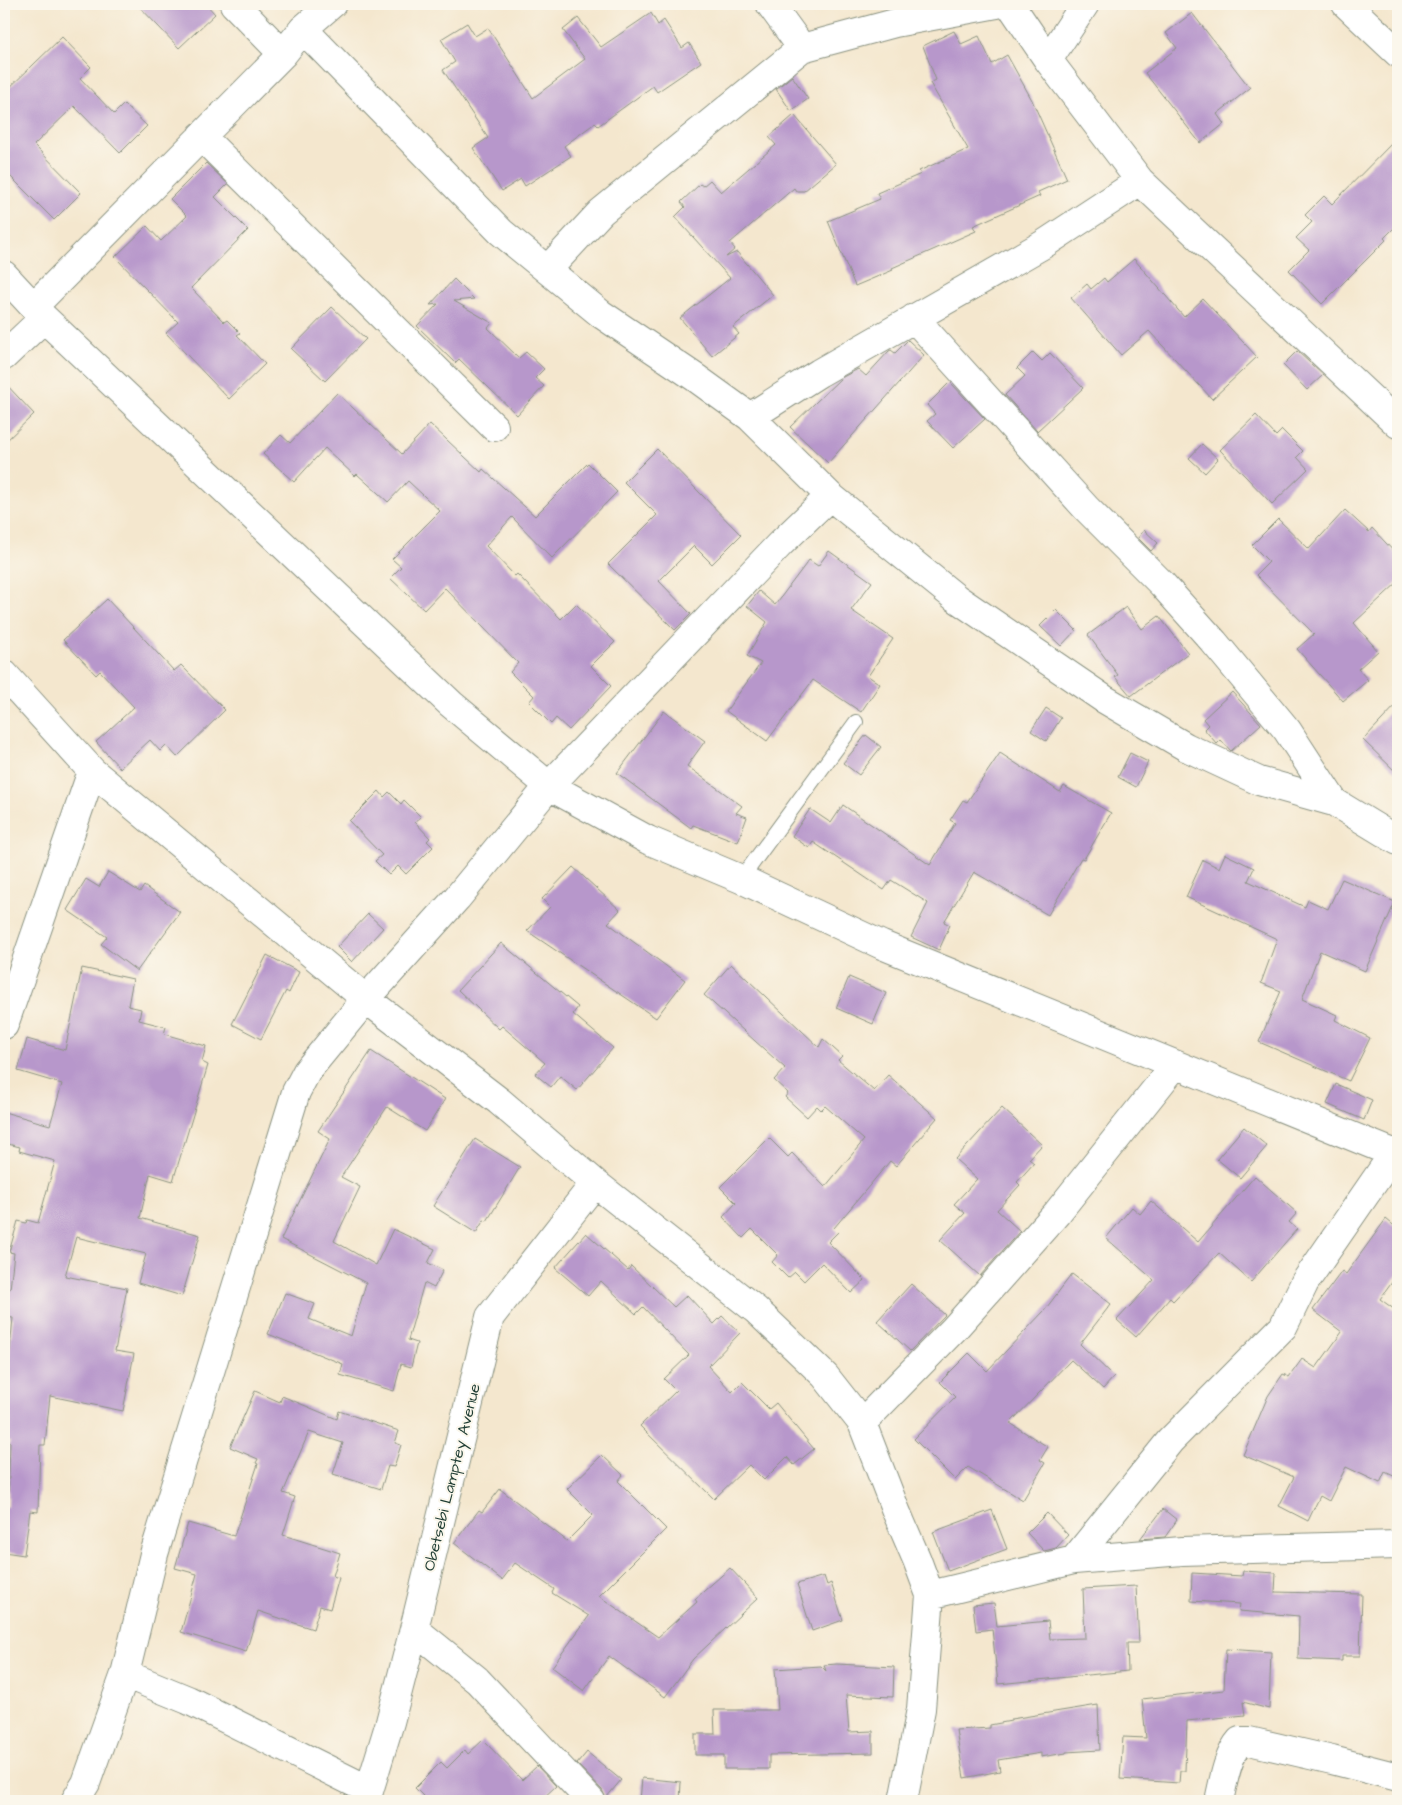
<svg xmlns="http://www.w3.org/2000/svg" width="1402" height="1805" font-family="'Architects Daughter',sans-serif">
<rect width="100%" height="100%" fill="#fbf7ec"/>
<filter id="ink" filterUnits="userSpaceOnUse"><feTurbulence type="fractalNoise" baseFrequency=".02" numOctaves="2"/><feDisplacementMap in="SourceGraphic" scale="10" xChannelSelector="R" yChannelSelector="G"/><feConvolveMatrix kernelMatrix="1 2 1 2 8 2 1 2 1" color-interpolation-filters="sRGB"/></filter>
<filter id="wash" filterUnits="userSpaceOnUse"><feTurbulence type="fractalNoise" baseFrequency=".0096" numOctaves="4" result="noise"/><feDisplacementMap in="SourceGraphic" scale="20" xChannelSelector="R" yChannelSelector="G"/><feGaussianBlur stdDeviation="1.12" result="paint"/><feColorMatrix in="noise" values="0 0 0 0 0 0 0 0 0 0 0 0 0 0 0 0 0 1.4 0 .05"/><feComposite in="paint" operator="in"/></filter>
<g filter="url(#wash)">
<rect width="100%" height="100%" fill="#f4e7ce"/>
<g id="blocks">
<path fill="#b797cb" d="M137 4H206L215 14 179 48Z
M651 13 658 25 664 20 682 48 689 43 701 62 657 92 653 86 598 126 595 123 564 146 571 156 525 186 521 179 502 191 473 148 488 138 443 70 455 62 441 39 467 23 475 36 488 28 533 98 585 59 563 30 578 18 601 47Z
M1192 13 1250 88 1217 114 1224 124 1200 143 1145 73 1177 48 1166 33Z
M954 31 961 44 979 36 992 64 1007 55 1032 100 1067 179 1038 192 1040 196 973 226 976 231 892 268 893 270 855 286 828 221 880 199 877 193 921 174 919 171 968 149 930 83 936 80 923 46Z
M62 37 91 67 80 78 114 114 124 104 147 126 120 153 74 106 34 145 81 193 54 220 4 170V93Z
M792 76 808 99 791 111 776 89Z
M794 115 836 164 804 191H796L794 188 730 243 735 249 726 257 737 252 773 295 733 327 739 334 712 356 680 318 730 278 675 217 685 207 681 202 700 184 703 186 710 180 721 192 776 145 769 137Z
M1398 137V224L1384 238 1386 240 1322 304 1289 270 1309 250 1296 238 1312 222 1305 215 1324 196 1332 204Z
M206 163 228 184 215 197 248 230 191 288 224 322 227 320 240 333 237 335 265 364 229 399 166 333 178 322 115 257 147 226 161 241 187 216 170 199Z
M1134 259 1184 317 1203 299 1257 357 1212 399 1149 331 1121 355 1071 298 1087 284 1091 289 1104 278 1107 282Z
M454 279 474 299 454 301 492 323 488 328 519 358 526 352 544 369 535 378 544 386 517 415 459 359 455 363 417 326 438 304 430 305Z
M332 307 366 339 325 381 291 349Z
M908 340 924 355 828 463 790 427 841 378 858 369 866 376 889 351 891 350 895 353Z
M1297 351 1323 375 1307 390 1283 365Z
M1033 352 1042 361 1050 353 1083 388 1037 431 1005 395 1025 376 1017 368Z
M4 382 34 414 4 443Z
M950 382 985 419 953 448 927 421 935 414 927 405Z
M337 393 402 454 430 424 481 472 483 469 535 516 588 463 617 492 552 558 512 517 486 546 515 576 517 574 561 619 576 604 615 642 591 666 611 686 569 730 556 718 551 724 529 702 534 696 510 672 518 663 445 588 424 610 390 578 401 567 392 559 440 511 408 481 388 502 357 474 355 476 325 448 294 482 263 454 281 435 290 443Z
M1256 415 1276 436 1282 430 1303 451 1297 457 1308 469 1272 504 1220 450Z
M1202 444 1218 459 1205 473 1189 458Z
M657 449 741 535 712 564 694 546 659 581 691 614 675 630 608 564 657 515 624 482Z
M1345 510 1369 532 1372 528 1398 556V582L1354 623 1378 651 1358 669 1368 680 1343 701 1297 649 1314 634 1256 575 1269 562 1252 545 1278 519 1309 549Z
M1144 530 1158 543 1151 551 1138 538Z
M829 551 872 582 851 610 893 639 868 676 880 684 861 712 813 680 767 741 726 711 761 663 747 656 767 622 747 606 759 591 775 605 809 560 818 566Z
M107 599 174 671 181 665 225 710 177 757 166 745 160 751 150 740 120 768 96 742 134 707 100 671 96 675 63 640Z
M1126 607 1142 629 1159 616 1188 653 1131 696 1115 677 1118 675 1088 635Z
M1056 610 1076 630 1061 646 1040 626Z
M1232 692 1261 724 1231 751 1221 740 1217 744 1204 729 1208 725 1203 719Z
M1398 703V774L1363 740Z
M1046 708 1061 718 1046 741 1031 731Z
M664 711 705 741 687 766 742 806 736 813 747 817 738 842 693 825 691 828 617 773Z
M866 735 881 747 859 775 843 763Z
M1000 753 1060 792 1064 786 1111 813 1084 859 1081 858 1048 915 974 872 944 922 950 925 939 950 911 937 928 903 891 880 884 890 813 842 809 848 792 836 810 809 831 823 843 805 930 865 955 823 950 820 963 800 967 802Z
M1130 753 1148 762 1136 787 1118 777Z
M379 791 384 797 389 792 401 804 404 800 421 817 415 822 430 838 427 841 433 847 406 874 398 866 389 875 375 861 382 855 349 821Z
M1225 854 1254 868 1248 881 1305 907 1308 900 1328 909 1342 879 1395 902 1365 971 1320 951 1302 999 1337 1015 1335 1020 1370 1038 1349 1081 1259 1042 1281 991 1261 983 1277 939 1186 897 1203 860 1219 868Z
M573 867 620 910 608 923 685 980 656 1018 527 931 550 907 542 899Z
M108 872 140 892 144 886 180 912 137 971 101 944 107 937 67 910 86 879 99 887Z
M368 914 383 928 352 962 337 947Z
M501 943 578 1007 573 1014 613 1048 577 1090 560 1076 551 1087 535 1074 545 1063 502 1026 499 1029 458 990Z
M267 955 299 972 289 993 286 991 261 1039 232 1024Z
M731 964 819 1047 823 1039 842 1056 838 1060 874 1091 888 1075 937 1118 896 1166 890 1161 834 1228 838 1232 828 1242 865 1280 851 1293 822 1263 804 1281 795 1272 788 1278 772 1262 778 1255 752 1229 743 1238 723 1217 736 1203 720 1187 769 1138 788 1157 792 1153 825 1187 864 1140 825 1106 821 1110 817 1106 807 1117 785 1097 788 1093 774 1080 785 1068 704 995Z
M82 968 133 979 128 1006 141 1009 139 1020 166 1027 164 1034 206 1046 202 1062 208 1065 173 1181 150 1174 140 1218 200 1235 182 1296 138 1283 146 1254 76 1237 65 1276 127 1288 115 1351 134 1354 123 1411 50 1396 45 1445H40L38 1512 30 1511 24 1555 4 1552V1506L8 1507 10 1442 4 1441V1358L9 1359 13 1318 5 1317 8 1289H10L14 1253 9 1252 18 1221 26 1223 27 1220 38 1223 55 1161 19 1151 20 1147 4 1143V1112L50 1125 62 1084 18 1071 27 1039 65 1050Z
M849 977 886 993 873 1024 836 1008Z
M371 1051 445 1099 425 1131 387 1107 341 1177 360 1187 334 1241 376 1265 393 1229 435 1249 428 1263 443 1270 434 1288 424 1283 408 1340 417 1343 411 1367 401 1364 394 1391 340 1375 343 1364 268 1334 285 1293 315 1304 309 1319 351 1336 366 1283 281 1239 330 1139 318 1131Z
M1336 1084 1372 1100 1364 1120 1327 1104Z
M1002 1108 1042 1145 1029 1159 1034 1163 1017 1182 1020 1185 997 1210 1020 1231 980 1276 940 1240 965 1213 954 1204 977 1179 955 1159Z
M1244 1127 1267 1146 1240 1178 1217 1159Z
M475 1139 520 1167 487 1221 484 1220 476 1233 433 1206Z
M1255 1176 1297 1213 1289 1222 1297 1229 1251 1282 1219 1253 1173 1301 1170 1298 1136 1337 1117 1320 1154 1280 1106 1238 1132 1207 1140 1214 1151 1201 1198 1242Z
M1386 1219 1398 1229V1274L1380 1299 1398 1312V1478L1385 1472 1380 1483 1346 1467 1329 1501 1320 1496 1308 1521 1279 1506 1294 1477 1243 1455 1268 1396 1283 1374 1289 1377 1302 1359 1316 1368 1342 1332 1313 1310 1342 1271 1346 1274Z
M586 1233 628 1270 631 1266 674 1307 687 1295 714 1324 722 1316 740 1333 708 1366 732 1392 742 1382 769 1409 776 1403 814 1449 794 1465 787 1457 764 1480 749 1465 714 1499 640 1426 676 1391 664 1379 689 1355 643 1307 636 1314 601 1281 588 1296 555 1268Z
M1072 1274 1111 1304 1080 1344 1114 1377 1103 1389 1071 1360 1010 1423 1048 1447 1040 1460 1045 1463 1023 1500 968 1467 955 1480 914 1439 955 1397 940 1382 969 1353 987 1371 1044 1311Z
M911 1284 945 1315 910 1351 877 1321Z
M255 1391 280 1402 282 1396 337 1419 339 1411 399 1431 395 1443 401 1445 394 1467 388 1466 381 1489 333 1474 343 1443 309 1432 283 1493 295 1497 283 1535 340 1553 333 1576 339 1578 330 1609 320 1606 313 1629 258 1611 246 1652 181 1632 197 1574 175 1568 188 1523 234 1536 258 1464 256 1463 258 1459 230 1447Z
M602 1455 623 1475 618 1481 666 1529 599 1596 658 1637 697 1602 695 1599 730 1568 758 1598 693 1659 665 1697 609 1656 584 1691 552 1667 589 1616 552 1593 554 1589 515 1563 502 1580 454 1543 479 1510 482 1512 500 1489 567 1541 593 1515 567 1489Z
M1163 1509 1177 1520 1165 1537 1140 1539Z
M992 1510 1007 1549 948 1571 933 1532Z
M1047 1513 1068 1535 1056 1548 1044 1551 1027 1533Z
M1243 1571 1276 1573 1275 1592 1362 1594 1360 1656H1342V1661L1298 1659 1299 1616 1239 1611 1240 1604 1191 1601 1192 1573 1242 1576Z
M824 1576 827 1585 831 1583 843 1620 812 1631 797 1584Z
M1136 1586 1139 1643H1127L1128 1671 998 1684 992 1629 976 1631 973 1605 994 1603 997 1626 1048 1621 1050 1639 1085 1638 1083 1589Z
M1226 1649 1271 1652 1269 1709 1243 1702 1245 1715 1187 1721 1185 1771H1180L1179 1783 1120 1779 1123 1737 1146 1738 1142 1699 1224 1690Z
M837 1664 894 1667 893 1697 846 1695 849 1732 873 1731V1753L769 1755V1769H724V1755H695V1734H715L714 1710H778L775 1669 821 1666 826 1671 824 1665Z
M1098 1705 1100 1750 1066 1752V1753L1041 1757V1753L998 1760 1000 1771 964 1778 956 1730 990 1728V1725L1011 1721V1719Z
M483 1740 522 1780 537 1766 556 1786 541 1800 542 1801H428L415 1788 441 1762 447 1768 465 1750 468 1754Z
M587 1752 621 1780 606 1798 602 1790 577 1764Z
M642 1778 681 1782 680 1801H640Z"/>
</g>
</g>
<g filter="url(#ink)">
<use href="#blocks" fill-opacity="0" stroke="#8a9281" stroke-width="1"/>
<g fill="none" stroke-linecap="round" stroke-linejoin="round">
<defs>
<path id="lane" d="M741 879 856 722"/>
<path id="street" d="M234 4 283 54
M770 4 802 48 895 23 997 4
M1010 4 1048 60 1140 181 1398 424
M1346 4 1398 53
M303 29 501 232 601 314 696 378 750 417 830 496 956 598 1104 699 1186 747 1259 781 1334 802 1398 841
M1048 60 1085 4
M201 136 494 427
M548 269 601 212 802 48
M4 275 44 318 451 704 549 786 648 840 741 879 882 945 1398 1155
M34 306 283 54 303 29 332 4
M914 318 1086 508 1162 584 1214 642 1287 730 1334 802
M4 356 44 318
M750 417 819 373 1044 244 1140 181
M4 674 92 771 366 999 499 1101 595 1183 756 1310 825 1376 862 1423 896 1511 917 1560 930 1595 921 1709 903 1801
M4 1025 92 771
M862 1423 954 1329 1057 1213 1175 1065
M1074 1560 1170 1441 1283 1327 1305 1282 1394 1153
M930 1595 1074 1560 1182 1551 1398 1545
M414 1629 477 1680 591 1801
M125 1674 188 1700 369 1790
M75 1801 86 1783 125 1674 154 1554 296 1092 307 1071 366 999 457 898 549 786 780 544 830 496
M366 1801 390 1722 414 1629 490 1317 595 1183
M1219 1801C1223 1783 1228 1754 1240 1741H1249L1332 1760 1398 1777"/>
</defs>
<use href="#lane" stroke="#8a9281" stroke-width="16"/>
<use href="#street" stroke="#8a9281" stroke-width="30"/>
<use href="#lane" stroke="#fff" stroke-width="14"/>
<use href="#street" stroke="#fff" stroke-width="28"/>
</g>
</g>
<g text-anchor="middle" stroke-width="4" stroke-linejoin="round" paint-order="stroke">
<g font-size="16" fill="#1f3d34" stroke="#fbf7ec">
<text transform="translate(451 1477) rotate(-76)" y="6">Obetsebi Lamptey Avenue</text>
</g>
</g>
<rect width="1402" height="1805" fill="none" stroke="#fbf7ec" stroke-width="20"/>
</svg>
